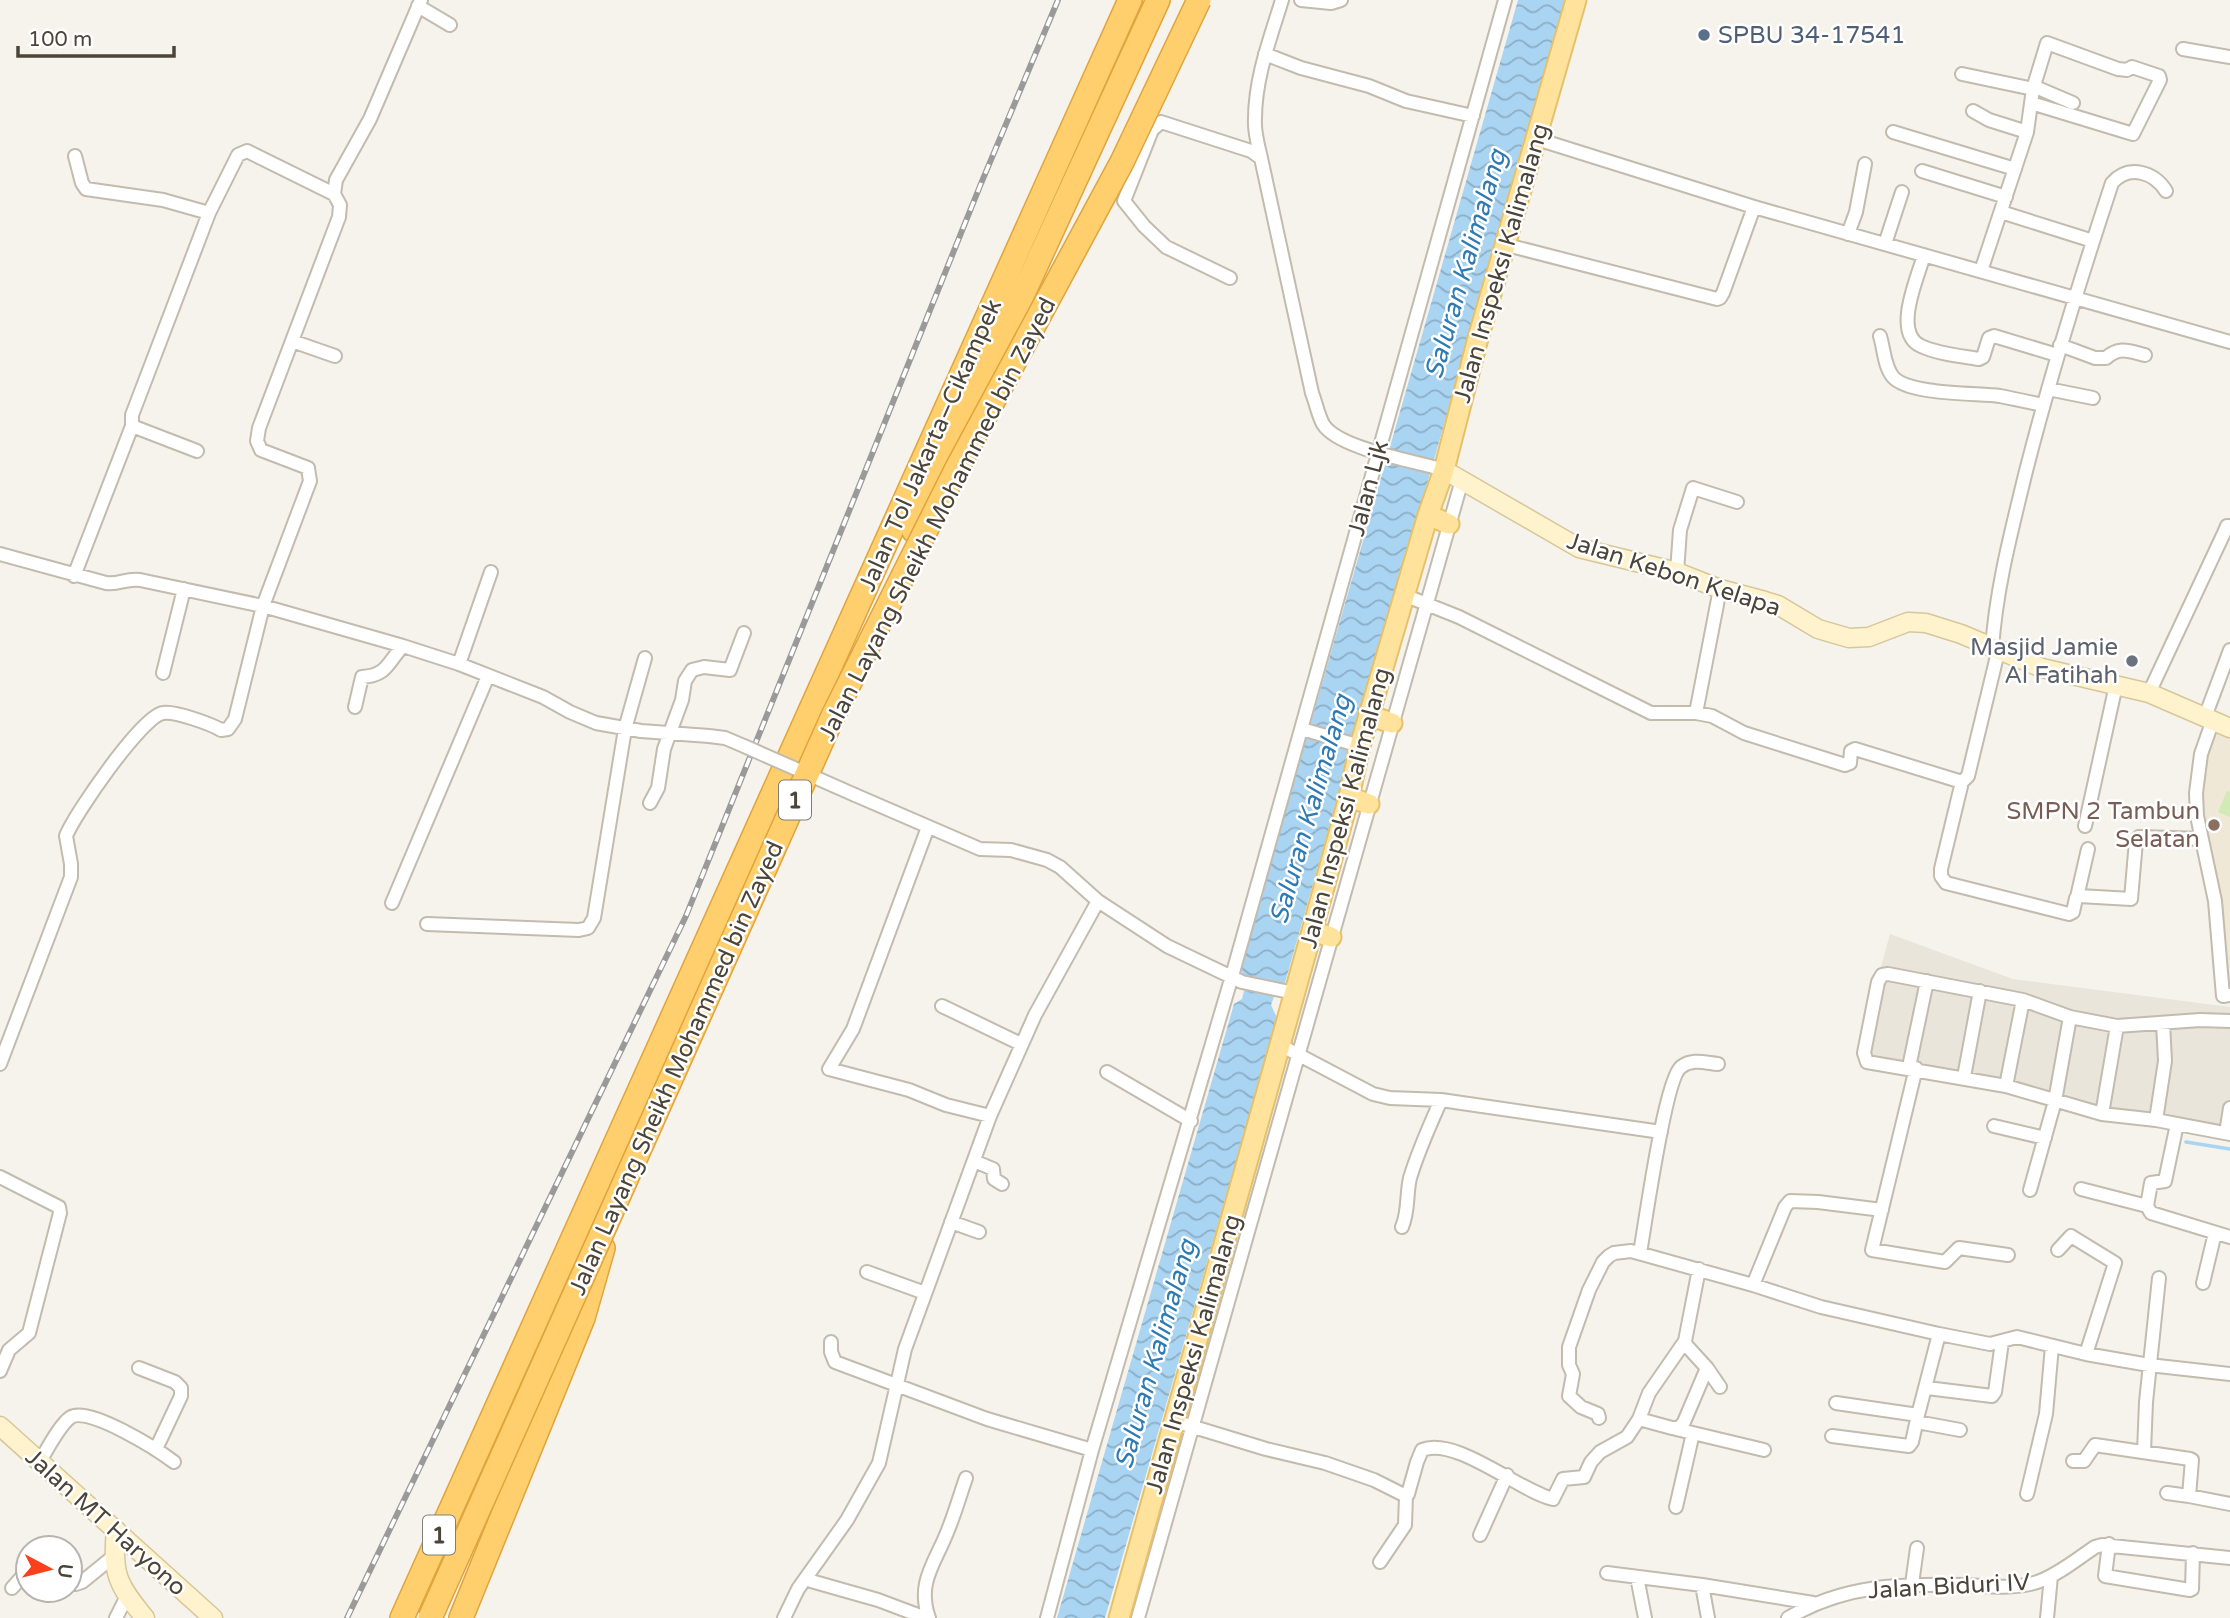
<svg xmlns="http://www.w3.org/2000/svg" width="2230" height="1618" font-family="'Varela Round',sans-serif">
<defs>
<pattern id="water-waves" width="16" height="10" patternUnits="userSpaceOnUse" patternTransform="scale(1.75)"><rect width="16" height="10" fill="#a9d4f2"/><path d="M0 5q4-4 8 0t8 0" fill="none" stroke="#8caec5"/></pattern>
</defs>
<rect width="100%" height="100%" fill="#f6f3ec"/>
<path fill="#eae5da" d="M1890 934 2013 979 2230 1007V1133L2051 1104 1857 1055Z"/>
<path fill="#efe8d6" d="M2213 720 2230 728V995L2223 996 2196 793Z"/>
<path fill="#d2eab5" d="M2227 791 2230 792V817L2218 812Z"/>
<path fill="url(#water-waves)" d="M1518 0H1565L1284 986 1276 991 1271 1005 1277 1018 1105 1618H1057L1234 1004 1242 999 1247 979 1240 970Z"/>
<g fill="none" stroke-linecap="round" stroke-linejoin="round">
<path stroke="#a9d4f2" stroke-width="3.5" d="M2186 1142 2230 1149"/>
<defs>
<path id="street" d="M1301 0 1331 3 1341 0
M418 6 450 25
M2183 49 2230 57
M1265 54 1301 68 1369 86 1406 101 1473 116
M1962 74 2033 89
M2033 86 2073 103
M1973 111 1989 120 2027 132
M1893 132 2015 169
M1537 139 1754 207 2230 342
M75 156 82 183 86 189 163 200 209 213
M1261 158C1258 145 1254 132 1255 119 1255 78 1270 39 1282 0
M1922 171 2006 197
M2001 212 2093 241
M1848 234 1856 212 1865 164
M1885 244 1902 192
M1507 245 1717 299 1720 298 1723 293 1754 207
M1924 255C1918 277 1892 333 1921 346 1938 354 1961 356 1979 359L1983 357 1989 338 1994 336 2057 355
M1981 271 2027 132 2033 89 2047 43 2118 69 2127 70 2132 67 2159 76 2160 80 2133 134 2031 103
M1230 278 1166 247 1144 226 1124 201 1152 130 1161 122 1251 151 1261 158 1312 393C1316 403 1318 415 1323 424 1338 449 1416 461 1444 470
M1880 336C1884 349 1884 366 1893 377 1909 395 1976 393 2000 396 2015 399 2029 402 2043 405
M292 341 335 356
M2060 345 2095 358H2106C2119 346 2129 351 2145 355
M2048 389 2093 398
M132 426 197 451
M0 554 106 583C119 585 126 578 140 580L263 606 403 646 459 664 543 697 570 712 596 723 641 731 709 736 725 738 744 746
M1677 572 1680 530 1693 488 1737 502
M74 576 132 426V415L209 213 238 155 247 151 334 194
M1404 595 1459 617 1651 713H1696L1712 716 1744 733 1845 765 1850 763 1851 751 1855 749 1962 782
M1992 649C1996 589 2011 533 2025 475 2050 376 2080 280 2112 183 2129 164 2154 172 2166 191
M1998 652 1968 776 1962 782 1941 869V876L1946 883 2069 914 2073 912 2076 898 2079 896 2131 899 2136 841 2139 837 2202 839
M459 664 491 572
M163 673 184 589
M2149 693 2224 533 2227 526H2230
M355 707 362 677C388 675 387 663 403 646
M1696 713 1720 589
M2205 717 2230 650
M2213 720 2201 754 2196 793 2197 816 2215 901 2223 996 2230 995
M1302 729 1360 746
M855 795 980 849 1011 850 1047 860 1060 867 1098 901 1167 946 1242 982 1294 993
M650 803 658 788 664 749 682 700 685 681 692 670 704 667 730 670 744 633
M2085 826 2116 685
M928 827 853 1029 829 1069 909 1090 946 1105 990 1116
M2077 897 2088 849
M392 903 488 676
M427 924 579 930 588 928 594 918 625 729 645 658
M942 1006 1021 1044
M2230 1021 2200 1020 2117 1026 2070 1017 2023 1000 1888 974 1882 975 1878 982 1864 1053 1867 1062 2006 1086 2102 1114 2156 1120 2230 1134
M1280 1045 1373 1094 1390 1098 1441 1100 1661 1132
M0 1064 71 877V864L66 836C74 815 142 716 163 713 175 711 211 724 221 730L228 729 235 719 263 606 310 481 308 468 261 450 257 441 259 428 339 217 340 205 334 194 336 180 370 119 421 0
M1909 1067 1927 981
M1916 1068 1872 1250 1945 1262 1959 1248 2008 1255
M1107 1072 1191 1121
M1964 1077 1980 991
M2006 1086 2023 1000
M2102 1114 2117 1026
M2156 1120 2165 1061 2163 1023
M1994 1126 2045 1138
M2226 1133 2230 1108
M974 1161 993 1169 994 1179 1002 1184
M0 1177 59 1207 60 1213 29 1333 9 1350 0 1371
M2081 1189 2147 1206 2151 1213 2230 1237
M2030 1190 2055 1101 2070 1017
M2147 1206 2151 1183 2165 1181 2177 1124
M951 1222 979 1232
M1402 1227C1409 1211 1406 1195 1410 1178 1418 1151 1430 1125 1441 1100
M2058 1250 2071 1236 2115 1263 2086 1354
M1640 1253C1645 1225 1665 1079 1681 1067 1692 1058 1706 1063 1718 1064
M1699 1269 1685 1341 1686 1345 1707 1368 1720 1387
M867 1272 925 1293
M2203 1283 2215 1233
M1753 1285 1785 1207 1790 1201 1818 1202 1882 1210
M831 1342V1352L835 1362 987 1419 1092 1450
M139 1368 175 1382 181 1388V1396L156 1449
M1927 1388 1992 1396 1995 1392 2002 1342
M1836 1403 1918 1415 1939 1334
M1599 1418 1598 1414 1581 1407 1569 1396 1573 1374 1569 1365V1347L1589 1290 1603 1262 1609 1256 1614 1253 1631 1251 1753 1285 1821 1307 1939 1334 1990 1344 2017 1337 2086 1354 2149 1365 2230 1374
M1639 1419 1672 1428H1679L1684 1422 1707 1368
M1917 1422 1960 1430
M1184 1424 1266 1449 1325 1463 1374 1480 1406 1496 1408 1494 1417 1462 1422 1450C1456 1436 1519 1491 1553 1499L1563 1479 1584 1477 1591 1462 1600 1452 1627 1437 1639 1419 1649 1393 1685 1341
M1676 1429 1764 1450
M1832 1436 1909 1446 1912 1442 1918 1415
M2144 1452 2146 1402 2159 1278
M40 1461C47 1450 60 1424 71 1417 89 1406 158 1450 174 1462
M2073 1461H2084L2095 1445 2190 1459 2192 1460 2189 1496 2230 1504
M2167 1493 2189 1496
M2027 1494 2046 1414 2052 1346
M1676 1507 1693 1433
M1480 1535 1507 1475
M2109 1544 2105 1576 2190 1590 2192 1589 2193 1553
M1380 1562 1405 1525 1406 1496
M1607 1573 1702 1585 1813 1603
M808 1577 811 1581 878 1600 926 1618
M1637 1577 1645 1618
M70 1581 76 1584 82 1582 114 1556
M1912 1584 1917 1548
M1702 1585 1708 1618
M12 1588 28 1570
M116 1618 127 1596
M784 1618 798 1589 847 1520 879 1463 905 1349 990 1116 1035 1015 1098 901
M929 1618C916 1582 936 1562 948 1530 955 1513 960 1495 966 1478
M1047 1618 1092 1450 1232 976 1505 0
M1138 1618 1462 480
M1788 1618C1845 1584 1901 1584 1965 1585 1989 1586 2017 1590 2040 1581 2059 1574 2077 1559 2095 1547L2102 1545 2230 1558
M2047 1618 2051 1576"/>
<path id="secondary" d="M1444 470 1579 548 1677 572 1720 589 1765 601 1778 605 1818 629 1849 638 1869 637 1908 622 1926 623 1961 634 2042 668 2149 693 2230 728
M0 1426 213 1618
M116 1530C112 1574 117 1584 145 1618"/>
<path id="primary" d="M1428 515 1449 524
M1371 716 1392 723
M1349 797 1369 804
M1312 931 1331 937
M1119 1618 1312 931 1349 797 1360 746 1428 515 1444 470 1477 342 1576 0"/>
<path id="highway" d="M914 531 1158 0
M402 1618 1130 0
M461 1618 583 1318 603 1248"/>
</defs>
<use href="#street" stroke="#c2bbae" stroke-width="16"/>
<use href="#secondary" stroke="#d6c79b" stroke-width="21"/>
<use href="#primary" stroke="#e6c16a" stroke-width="23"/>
<use href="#highway" stroke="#e0a43c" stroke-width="26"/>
<use href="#street" stroke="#fff" stroke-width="12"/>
<use href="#secondary" stroke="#fff3cd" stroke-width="18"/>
<use href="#primary" stroke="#ffe39c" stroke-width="19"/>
<use href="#highway" stroke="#ffcf6e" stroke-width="23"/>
<defs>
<path id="rail" d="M347 1618 686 916 980 186 1058 0"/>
</defs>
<use href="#rail" stroke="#9a9a9a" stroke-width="6"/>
<use href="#rail" stroke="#fff" stroke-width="3.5" stroke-dasharray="10" stroke-linecap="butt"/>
<defs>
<path id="street-bridge" d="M744 746 855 795"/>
<path id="highway-bridge" d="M430 1618 833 716 957 468 1122 162 1199 0"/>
</defs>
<use href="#street-bridge" stroke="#c2bbae" stroke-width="16" stroke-linecap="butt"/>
<use href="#highway-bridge" stroke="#e0a43c" stroke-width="26" stroke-linecap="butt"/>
<use href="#street-bridge" stroke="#fff" stroke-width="12"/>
<use href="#highway-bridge" stroke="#ffcf6e" stroke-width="23"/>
</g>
<circle fill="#5c6f8a" stroke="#fff" stroke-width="2.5" cx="1704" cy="35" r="7"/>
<circle fill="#6b7280" stroke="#fff" stroke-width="2.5" cx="2132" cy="661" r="7"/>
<circle fill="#8d6e63" stroke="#fff" stroke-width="2.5" cx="2214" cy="825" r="7"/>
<g text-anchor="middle" stroke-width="5" stroke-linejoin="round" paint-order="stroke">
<g fill="#fff" stroke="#817c74" stroke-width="2">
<rect x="779" y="780.5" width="32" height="39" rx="5"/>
<rect x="423" y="1515.5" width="32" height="39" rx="5"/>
</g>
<g font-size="23" font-weight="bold" fill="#4b4439">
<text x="795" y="808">1</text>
<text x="439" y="1543">1</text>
</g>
<g font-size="24" fill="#4e5e75" stroke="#fff" text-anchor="start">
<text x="1718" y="43">SPBU 34-17541</text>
</g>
<g font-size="24" fill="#4b4439" stroke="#fff">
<text transform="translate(1501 263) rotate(-74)" y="8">Jalan Inspeksi Kalimalang</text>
<text transform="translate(930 445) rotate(-66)" y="8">Jalan Tol Jakarta–Cikampek</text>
<text transform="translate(1368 488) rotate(-75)" y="8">Jalan Ljk</text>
<text transform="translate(937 519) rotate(-63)" y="8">Jalan Layang Sheikh Mohammed bin Zayed</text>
<text transform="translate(1674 574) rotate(18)" y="8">Jalan Kebon Kelapa</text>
<text transform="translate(1345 808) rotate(-75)" y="8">Jalan Inspeksi Kalimalang</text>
<text transform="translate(676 1068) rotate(-66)" y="8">Jalan Layang Sheikh Mohammed bin Zayed</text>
<text transform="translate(1193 1354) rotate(-74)" y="8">Jalan Inspeksi Kalimalang</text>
<text transform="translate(106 1522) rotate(42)" y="8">Jalan MT Haryono</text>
<text transform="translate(1949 1586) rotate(-3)" y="8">Jalan Biduri IV</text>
</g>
<g font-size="24" fill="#5b616d" stroke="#fff" text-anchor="end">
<text x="2118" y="655">Masjid Jamie<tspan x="2118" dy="28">Al Fatihah</tspan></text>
</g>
<g font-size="24" fill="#785e54" stroke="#fff" text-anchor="end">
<text x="2200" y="819">SMPN 2 Tambun<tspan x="2200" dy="28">Selatan</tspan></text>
</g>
<g font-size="26" font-style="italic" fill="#2e7ab2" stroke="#fff">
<text transform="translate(1465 264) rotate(-74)" y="9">Saluran Kalimalang</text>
<text transform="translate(1310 809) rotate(-74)" y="9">Saluran Kalimalang</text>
<text transform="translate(1155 1354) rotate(-74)" y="9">Saluran Kalimalang</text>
</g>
</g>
<g transform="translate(49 1569) rotate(97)"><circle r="33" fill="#ffffff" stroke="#b7b4b0" stroke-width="2"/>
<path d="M0-5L12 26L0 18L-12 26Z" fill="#fc3f1d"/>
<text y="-10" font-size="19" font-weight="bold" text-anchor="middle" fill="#4b4439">U</text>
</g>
<path d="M18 46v10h156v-10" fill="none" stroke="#4b4439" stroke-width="3.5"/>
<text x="28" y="46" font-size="21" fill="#4b4439" stroke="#ffffff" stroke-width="5" paint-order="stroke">100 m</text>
</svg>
